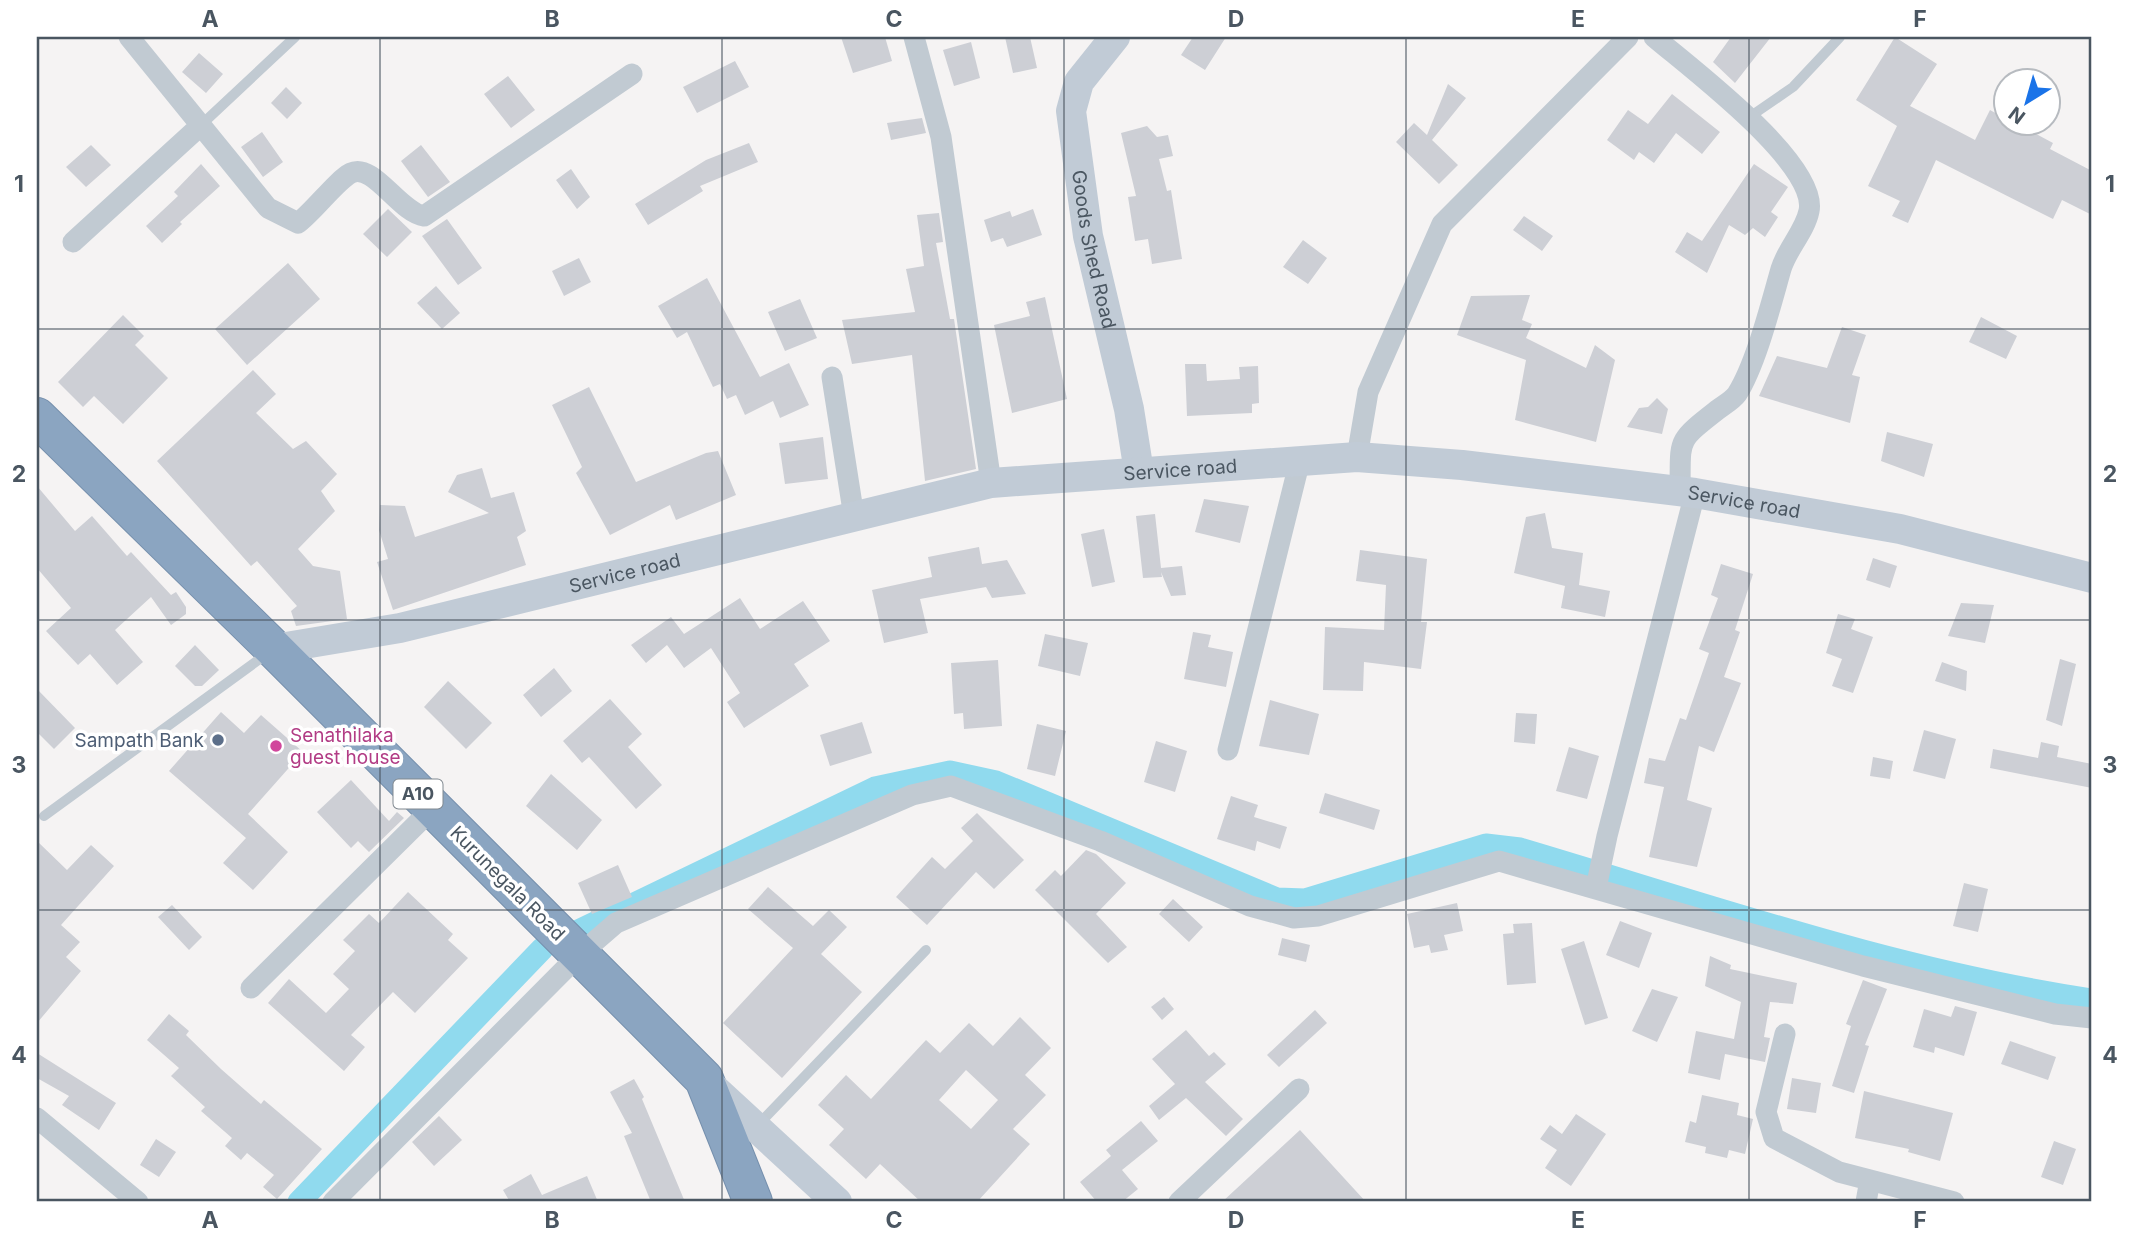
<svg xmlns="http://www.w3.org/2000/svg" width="2129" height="1239" font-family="Inter,sans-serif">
<rect width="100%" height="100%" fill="#f5f3f3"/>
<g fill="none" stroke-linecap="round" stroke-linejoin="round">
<path stroke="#90daee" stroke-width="23" d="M576 932 875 788 950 772 996 782 1277 899 1305 900 1486 845 1520 849C1709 905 1897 971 2092 1000
M299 1202 542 949"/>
</g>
<path fill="#cdcfd5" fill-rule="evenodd" d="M841 37H885L892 61 853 73Z
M1005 37H1030L1037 68 1013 73Z
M1193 37H1226L1205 70 1181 55Z
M1731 37H1771L1735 83 1713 62Z
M1895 37 1937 64 1910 106 1975 140 1990 110 2006 119V122H2014L2053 143 2050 149 2092 171V215L2062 200 2053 219 1936 160 1908 223 1892 216 1900 201 1868 186 1897 126 1856 100Z
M971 42 980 78 954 86 943 50Z
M199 53 223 74 206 93 182 72Z
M735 61 749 87 697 113 683 87Z
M508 76 535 110 511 128 484 94Z
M1448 84 1466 98 1432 140 1458 165 1439 184 1396 142 1414 123 1427 135Z
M286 87 302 103 287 119 271 103Z
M1672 94 1720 132 1702 154 1676 133 1654 163 1639 152 1634 160 1607 140 1628 110 1648 124Z
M922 118 926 133 891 140 887 123Z
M1147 126 1157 137 1168 135 1173 156 1159 159 1167 191 1171 190 1182 259 1152 264 1148 239 1135 241 1128 197 1136 196 1121 133Z
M262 132 283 162 263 177 241 147Z
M749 143 758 162 700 186 703 191 648 225 635 204 706 160Z
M91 145 111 165 86 187 66 167Z
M421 145 450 182 428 197 401 161Z
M201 164 220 186 180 222 182 224 162 243 146 226 178 196 174 192Z
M1754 164 1788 187 1771 212 1778 217 1765 237 1753 228 1745 235 1729 225 1707 273 1675 252 1687 232 1702 241Z
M571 169 590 197 577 209 556 180Z
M388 209 412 232 387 257 363 234Z
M1033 209 1042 235 1007 247 1003 238 991 242 984 220 1010 211 1012 217Z
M939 213 943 242 936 243 950 319H954L976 469 925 481 912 355 852 364 842 320 915 312 906 269 924 266 917 215Z
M1524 216 1553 236 1542 251 1513 230Z
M447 219 482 268 458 285 422 236Z
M1303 240 1327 258 1308 284 1283 267Z
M579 258 591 282 564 296 552 271Z
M288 263 320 299 247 365 215 329Z
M707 278 760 377 789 363 809 405 780 418 773 401 745 415 736 395 727 399 720 384 713 387 687 332 677 338 658 306Z
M436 286 460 313 442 329 417 303Z
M1530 295 1522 320 1532 324 1526 338 1586 368 1595 345 1615 360 1596 442 1515 420 1526 360 1457 335 1471 296Z
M1045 297 1067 399 1012 413 994 325 1030 316 1026 302Z
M800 299 817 338 785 351 768 312Z
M123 315 144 336 135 345 168 378 123 424 94 396 83 407 58 382Z
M1981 317 2017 336 2006 359 1969 342Z
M1842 327 1866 335 1852 375 1860 377 1850 423 1759 396 1777 356 1827 368Z
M1185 364H1206L1207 381 1240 379 1239 367 1258 366 1259 403 1252 404V413L1187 416Z
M253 370 276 394 256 413 293 449 306 441 337 474 321 491 335 511 298 549 313 566 340 571 347 619 296 626 291 611 297 606 257 561 251 566 157 461Z
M589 387 636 482 706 453 718 451 736 495 676 520 670 505 610 535 576 473 582 467 552 405Z
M1657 398 1668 409 1662 434 1627 427 1639 408 1648 407Z
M1887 432 1933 444 1924 477 1881 461Z
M823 437 828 479 785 484 779 443Z
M482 468 491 498 514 492 526 531 517 537 526 565 393 610 377 562 388 559 379 530 380 505 405 506 415 537 489 513 448 492 457 475Z
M37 486 75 531 92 516 127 556 131 552 171 595 176 592 186 607V614L171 625 151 597 115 630 143 662 117 685 90 654 78 665 46 631 71 608 37 568Z
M1204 499 1249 506 1240 543 1195 532Z
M1545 513 1552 548 1583 553 1579 585 1610 591 1605 617 1561 608 1565 586 1514 573 1526 517Z
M1155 514 1161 568 1182 566 1186 595 1171 596 1161 572 1162 577 1143 578 1136 516Z
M1104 529 1115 582 1092 587 1081 534Z
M979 547 982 564 1007 560 1026 594 992 598 986 587 920 599 928 633 884 643 872 590 932 577 928 557Z
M1360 550 1427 559 1421 622H1427L1421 669 1364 662 1363 691 1323 690 1325 627 1384 630 1386 585 1356 581Z
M1873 558 1897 566 1890 588 1866 580Z
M1721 564 1753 574 1735 630 1740 632 1724 677 1741 683 1714 752 1699 746 1687 800 1712 808 1697 867 1649 857 1664 787 1644 783 1649 758 1665 761 1680 718 1686 720 1709 653 1699 649 1718 598 1711 595Z
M740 598 760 629 803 601 830 641 794 664 809 686 744 728 727 702 740 693 711 648 684 668 667 645 646 663 631 645 671 617 684 634Z
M1961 603 1994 605 1985 643 1948 636Z
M1838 614 1855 619 1851 629 1873 637 1853 693 1832 686 1842 659 1826 653Z
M1193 632 1211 635 1208 647 1233 652 1226 687 1184 679Z
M1045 634 1088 643 1080 676 1038 666Z
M195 645 219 670 202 686H195L175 666Z
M2060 659 2076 664 2062 726 2046 720Z
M998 660 1002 726 964 729 963 713 954 714 951 663Z
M1942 662 1967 671 1966 691 1935 681Z
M554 668 572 691 541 717 523 695Z
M448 681 492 723 466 749 424 707Z
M37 689 75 728 54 749 37 732Z
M610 699 642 734 628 747 662 785 636 809 589 757 582 763 563 741Z
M1270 700 1319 714 1309 755 1259 746Z
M221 712 244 733 261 715 303 752 248 814 288 852 253 890 223 863 246 838 169 771Z
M1516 713 1537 714 1535 744 1514 742Z
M862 722 872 753 830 766 820 735Z
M1037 724 1066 731 1055 776 1027 769Z
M1924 730 1956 739 1945 779 1913 771Z
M1156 741 1187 751 1175 792 1144 782Z
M2041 742 2059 746 2057 757 2092 764V788L1990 768 1993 749 2038 758Z
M1569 747 1599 756 1587 799 1556 791Z
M1873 757 1893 761 1890 779 1870 776Z
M551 774 602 820 577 850 526 806Z
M351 780 389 821 397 812 404 818 369 852 358 841 351 848 317 812Z
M1325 793 1380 810 1374 830 1319 813Z
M1231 796 1258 805 1254 817 1287 827 1280 849 1257 841 1255 851 1217 839Z
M977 813 1024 860 994 889 976 872 927 925 896 897 932 857 945 869 973 841 961 828Z
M37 841 67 870 91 845 114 866 61 925 80 942 66 957 81 971 37 1023Z
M1086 850 1096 854 1126 883 1096 914 1127 947 1108 963 1035 890 1055 870 1061 876Z
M618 865 632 897 592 914 578 883Z
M1964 883 1988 889 1978 932 1953 926Z
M768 887 813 926 829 910 847 927 821 954 862 992 782 1078 723 1023 793 948 748 909Z
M408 892 453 934 448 940 468 958 415 1013 393 992 351 1035 365 1047 344 1071 268 1003 289 979 326 1013 349 989 333 974 355 951 343 940 369 914 379 923Z
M1173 899 1203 927 1189 942 1159 914Z
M1457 903 1463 931 1444 935 1448 950 1431 953 1429 945 1414 948 1407 914Z
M172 905 202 937 189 950 158 917Z
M1620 921 1652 933 1639 968 1606 955Z
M1532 923 1536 983 1507 985 1503 934 1514 933 1513 924Z
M1282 938 1310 945 1306 962 1278 955Z
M1584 941 1608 1018 1585 1025 1561 949Z
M1710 956 1731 965 1730 969 1797 983 1793 1004 1770 1002 1764 1037 1770 1038 1765 1062 1725 1054 1720 1080 1688 1073 1696 1031 1734 1039 1741 1002 1705 986Z
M1863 980 1887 989 1865 1045 1869 1046 1854 1093 1832 1086 1851 1026 1846 1024Z
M1652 989 1678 997 1657 1042 1632 1031Z
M1164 997 1174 1009 1162 1020 1151 1007Z
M1955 1006 1977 1012 1964 1056 1935 1047 1934 1053 1913 1047 1924 1009 1951 1017Z
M1315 1010 1327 1023 1279 1067 1267 1055Z
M169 1014 189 1031 186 1035 221 1069 261 1104 264 1100 322 1149 277 1199 263 1187 274 1175 247 1153 241 1160 225 1146 232 1138 201 1111 205 1107 171 1076 179 1068 147 1040Z
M1020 1017 1051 1048 1025 1075 1046 1095 1013 1129 1030 1144 977 1202H921L880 1164 866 1179 829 1145 844 1129 818 1105 846 1075 871 1099 926 1040 940 1053 969 1023 993 1046ZM966 1070 998 1100 971 1129 939 1100Z
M1186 1030 1209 1056 1214 1052 1226 1064 1205 1082 1243 1119 1226 1136 1186 1098 1159 1120 1149 1106 1175 1084 1152 1059Z
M2010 1041 2056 1057 2048 1080 2001 1064Z
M37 1053 116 1103 99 1130 62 1105 69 1096 37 1078Z
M1792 1078 1821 1083 1816 1113 1787 1109Z
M634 1079 644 1097 642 1099 685 1202H651L624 1136 632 1133 610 1092Z
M1864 1091 1953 1113 1940 1161 1908 1152 1909 1149 1855 1138Z
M1702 1095 1739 1103 1737 1115 1753 1119 1745 1154 1729 1150 1727 1158 1705 1153 1706 1147 1685 1142 1690 1121 1696 1123Z
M1576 1114 1606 1134 1571 1186 1545 1168 1557 1150 1540 1139 1550 1125 1562 1134Z
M439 1116 462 1140 434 1166 412 1142Z
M1141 1121 1158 1141 1122 1170 1138 1189 1122 1202H1097L1080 1182 1111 1156 1106 1150Z
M1300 1130 1366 1202H1222Z
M156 1139 176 1152 159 1177 140 1165Z
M2054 1141 2076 1149 2063 1185 2041 1177Z
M531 1174 542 1195 587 1176 598 1202H510L503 1190Z"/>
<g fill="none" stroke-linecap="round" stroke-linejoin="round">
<defs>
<path id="highway" d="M37 417 274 649 704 1079 753 1202"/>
</defs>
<use href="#highway" stroke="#7690ad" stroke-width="40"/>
<path stroke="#c1cad2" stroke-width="10" d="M1748 118 1793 87 1840 37
M200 126 295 37
M44 816 268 653
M758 1125 926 950"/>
<path stroke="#c1cad2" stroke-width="21" d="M129 37 268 208 298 223C314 211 337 180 351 173 373 162 400 213 424 216L632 74
M914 37 941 137 991 483
M1654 37C1689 67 1819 164 1809 211 1805 231 1787 249 1781 269 1771 304 1756 364 1737 394 1732 401 1722 406 1716 411 1675 443 1681 439 1680 491
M73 242 199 127
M832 377 854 517
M1357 457 1368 392 1442 224 1628 37
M1228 750 1300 460
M1596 888 1607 836 1695 493
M251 988 433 808
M1785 1034 1766 1112 1774 1138 1839 1172 1954 1202
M37 1118 138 1202
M333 1202 579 955 616 923 912 795 951 786 1100 841 1250 906 1294 918 1318 916 1499 861 1863 966 2055 1014 2092 1018
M1179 1202 1299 1089
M1866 1202 1870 1180"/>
<g stroke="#c1cbd6" stroke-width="30">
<path id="s1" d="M1115 37 1079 82 1071 111 1088 236 1129 409 1139 472"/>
<path id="s2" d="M274 649 400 628 991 483 1357 457 1462 465 1695 493 1900 529 2092 578"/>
<path d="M709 1084 837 1202"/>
</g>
<use href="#highway" stroke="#8ba5c1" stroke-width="38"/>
</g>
<path fill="none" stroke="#4a5661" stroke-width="2" stroke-opacity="0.55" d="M380 37V1202M722 37V1202M1064 37V1202M1406 37V1202M1749 37V1202M37 329H2092M37 620H2092M37 910H2092"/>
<circle fill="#5c6f8a" stroke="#fff" stroke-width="2.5" cx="218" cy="740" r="7"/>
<circle fill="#d1479c" stroke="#fff" stroke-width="2.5" cx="276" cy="746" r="7"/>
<g text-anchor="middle" stroke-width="7" stroke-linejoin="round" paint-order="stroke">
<rect fill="#fff" stroke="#808990" stroke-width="2" x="393.5" y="779.5" width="49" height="29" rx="5"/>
<g font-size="18" font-weight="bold" fill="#4a5661">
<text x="418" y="800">A10</text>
</g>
<g font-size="19" fill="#4a5661" stroke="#fff">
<text dy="7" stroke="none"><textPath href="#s1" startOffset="228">Goods Shed Road</textPath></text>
<text dy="7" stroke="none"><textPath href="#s2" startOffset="926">Service road</textPath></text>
<text dy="7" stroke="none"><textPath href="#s2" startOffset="1493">Service road</textPath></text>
<text dy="7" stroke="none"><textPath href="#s2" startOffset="359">Service road</textPath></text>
<text transform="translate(508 883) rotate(45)" y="7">Kurunegala Road</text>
</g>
<g font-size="19" fill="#b23c85" stroke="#fff" text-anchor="start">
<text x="290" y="742">Senathilaka<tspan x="290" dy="22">guest house</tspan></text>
</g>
<g font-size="19" fill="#4e5e75" stroke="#fff" text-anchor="end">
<text x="204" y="747">Sampath Bank</text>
</g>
</g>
<rect width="2129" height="1239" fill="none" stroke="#ffffff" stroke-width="77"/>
<g transform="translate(2027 102) rotate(217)"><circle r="33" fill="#ffffff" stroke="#b7bbc0" stroke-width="2"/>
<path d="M0-5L12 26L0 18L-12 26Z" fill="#1a73e8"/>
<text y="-10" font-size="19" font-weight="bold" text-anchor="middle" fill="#4a5661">N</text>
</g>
<rect x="38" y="38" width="2052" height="1162" fill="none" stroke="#4a5661" stroke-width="2.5"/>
<g font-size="23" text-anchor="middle" font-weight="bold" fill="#4a5661">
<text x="210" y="27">A</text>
<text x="552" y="27">B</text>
<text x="894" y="27">C</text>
<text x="1236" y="27">D</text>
<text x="1578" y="27">E</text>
<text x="1920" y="27">F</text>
<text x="19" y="192">1</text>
<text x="2110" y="192">1</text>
<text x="19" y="482">2</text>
<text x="2110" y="482">2</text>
<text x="19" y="773">3</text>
<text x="2110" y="773">3</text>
<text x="19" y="1063">4</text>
<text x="2110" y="1063">4</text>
<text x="210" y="1228">A</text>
<text x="552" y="1228">B</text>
<text x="894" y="1228">C</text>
<text x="1236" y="1228">D</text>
<text x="1578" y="1228">E</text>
<text x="1920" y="1228">F</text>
</g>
</svg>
